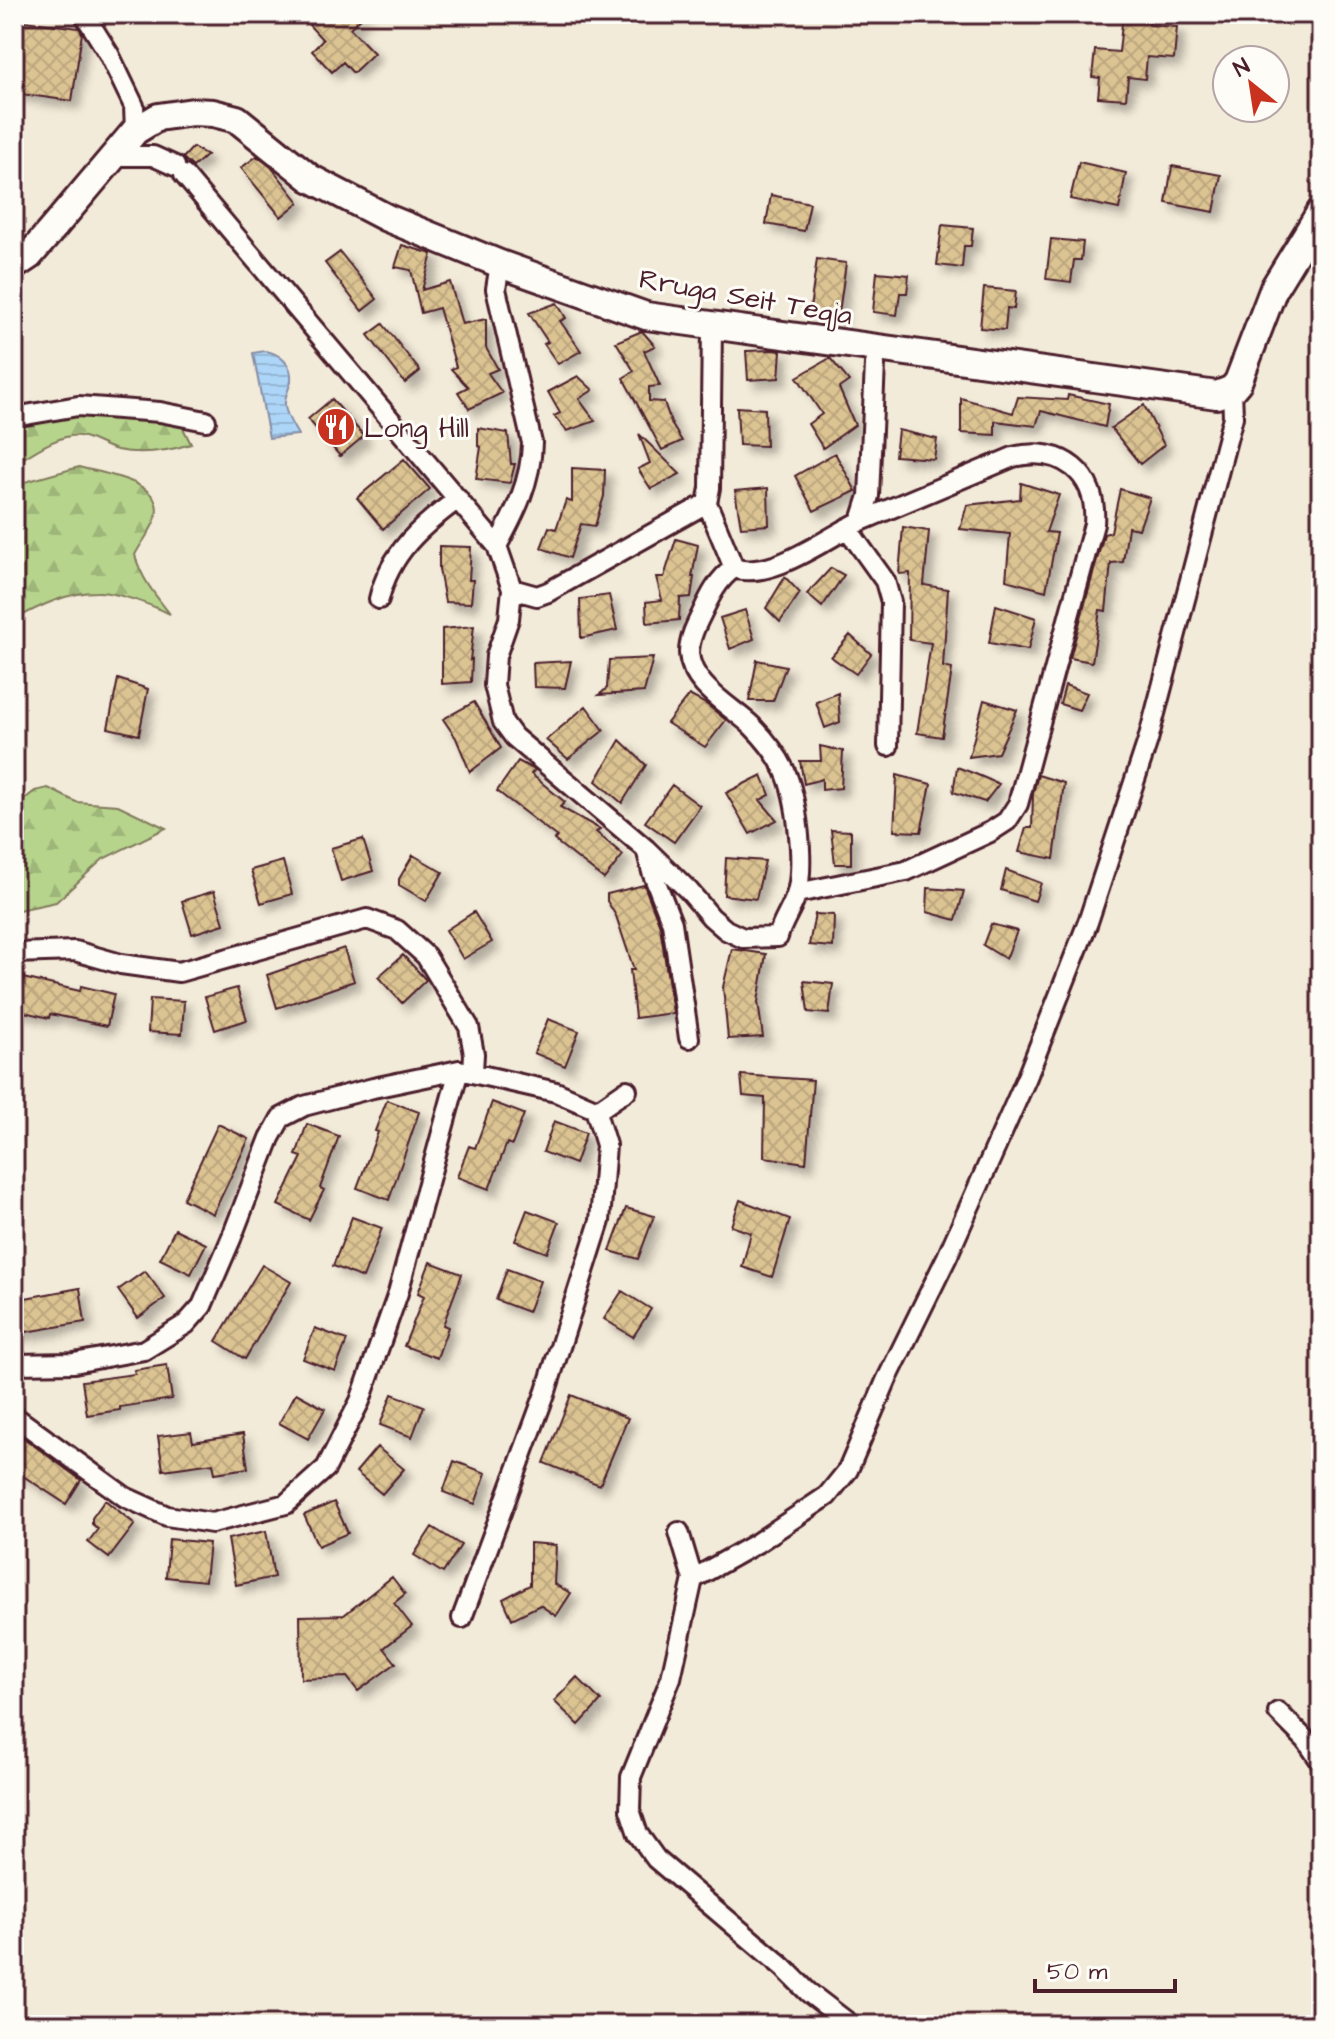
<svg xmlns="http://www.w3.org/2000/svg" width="1335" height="2039" font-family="'Architects Daughter',sans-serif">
<defs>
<pattern id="forest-firs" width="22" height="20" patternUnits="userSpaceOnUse" patternTransform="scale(2)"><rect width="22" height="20" fill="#b6d48c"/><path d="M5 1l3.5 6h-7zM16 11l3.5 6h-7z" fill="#9eb679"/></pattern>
<pattern id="water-rules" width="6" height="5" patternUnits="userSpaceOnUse" patternTransform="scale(2)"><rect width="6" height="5" fill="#acd5f7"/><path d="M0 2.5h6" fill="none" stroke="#96b6d4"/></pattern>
<pattern id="building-cross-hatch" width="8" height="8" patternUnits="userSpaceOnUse" patternTransform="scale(2)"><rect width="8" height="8" fill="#dbc392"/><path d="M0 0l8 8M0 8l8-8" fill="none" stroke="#bda77e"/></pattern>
<filter id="shadow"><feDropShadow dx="7" dy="7" stdDeviation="4" flood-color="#0004"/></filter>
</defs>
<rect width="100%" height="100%" fill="#f3ebd9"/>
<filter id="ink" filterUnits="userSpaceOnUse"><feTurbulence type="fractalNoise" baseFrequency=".0125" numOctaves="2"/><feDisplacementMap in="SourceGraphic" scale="16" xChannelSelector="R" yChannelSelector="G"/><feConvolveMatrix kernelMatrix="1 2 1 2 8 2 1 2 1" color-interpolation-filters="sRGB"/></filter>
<g filter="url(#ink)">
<path fill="url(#forest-firs)" stroke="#807a5c" stroke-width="2" d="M79 414 107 415 182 426 191 444C168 451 141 455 117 450 101 446 86 433 70 436 50 440 31 454 14 464V425Z
M79 467C103 474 165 481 156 516 153 530 141 542 135 555 141 578 155 595 170 614 154 606 115 591 97 592 68 592 39 606 14 620V485Z
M48 788 76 802 118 805 166 828 103 859 56 902 14 911V807L35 791Z"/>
<path fill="url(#water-rules)" stroke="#858ca5" stroke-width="2" d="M265 351C280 353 293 365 291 381 289 390 284 396 285 406 286 416 293 426 298 435L269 438 253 353Z"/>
<path fill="url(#building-cross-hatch)" stroke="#4a1f2b" stroke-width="2" filter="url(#shadow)" d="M321 14H365L350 28 374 53 353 73 343 62 332 72 312 51 323 40 309 25Z
M1123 14H1150L1149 25 1177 27 1174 59 1147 57 1145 79 1128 77 1126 99 1098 97 1100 78 1092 77 1095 50 1119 52Z
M24 21 79 28 82 33 72 101 14 93Z
M193 147 207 155 193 167 183 158Z
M257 156 271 167 299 202 281 217 241 168Z
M1079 162 1126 173 1119 209 1070 199Z
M1172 166 1221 175 1214 212 1166 203Z
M771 195 810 203 804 231 766 224Z
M942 225 973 228 971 246H964L962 268 937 265Z
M1051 239 1083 242 1081 260H1074L1071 282 1046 279Z
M402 245 432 254 422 290 450 282 462 324 486 319V348L498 369 488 373 502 393 469 409 458 392 468 387 451 369 456 367 439 308 421 313 411 270 395 267Z
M340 252 377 299 362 311 325 263Z
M817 259 846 263 838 320 809 316Z
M877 272 909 275 907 293H900L897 315 873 312Z
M984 288 1016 291 1014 309 1007 308 1005 330 980 328Z
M557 303 566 318 560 321 581 351 558 364 544 344 548 342 529 313Z
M383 324 420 371 405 383 368 335Z
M642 331 655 346 644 351 660 386 649 387V401L664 402 672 425 682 441 662 450 623 378 634 371 616 342Z
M772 350 781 351 779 378 748 380 746 351Z
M830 358 849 381 839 388 855 425 823 448 808 424 822 414 797 377Z
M578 376 593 390 579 399 595 421 567 431 554 416 560 413 548 392Z
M1068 395 1109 404 1105 427 1041 411 1036 426 995 421V435L961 433V398L1013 413 1018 397 1067 400Z
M332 399 364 436 340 456 308 419Z
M1144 405 1164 445 1140 464 1111 428Z
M737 407 765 409 766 446 739 445Z
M478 428 508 433 511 464H515L510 483 476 479 481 447 478 446Z
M898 430 937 439 934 459 895 456Z
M639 434 680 474 651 489 638 469 650 463Z
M835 453 856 491 814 511 795 476Z
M404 459 430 489 383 529 357 498Z
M572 468 605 470 604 496 595 526 581 524 570 558 541 548 549 527 556 529 566 500 572 502Z
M1021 483 1059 495 1046 532 1057 533 1046 591 1006 580 1010 534 960 529 967 505 1020 499Z
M768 488 769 525 741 527 735 491Z
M1120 489 1150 498 1139 529 1128 527 1123 562 1111 563 1106 611 1100 610 1092 662 1070 658 1104 534 1111 532Z
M903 527 929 531 924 585 948 589 943 667 952 669 942 737 917 733 931 643 909 640 910 573 899 574Z
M676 539 698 545 692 577H694L691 597 680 598 679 620 647 623 646 602 662 600 656 577H664Z
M439 546 471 547 469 580H473L471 603 445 602 439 569Z
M831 568 844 575 822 607 807 594Z
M785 577 800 593 780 622 766 608Z
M609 595 617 630 581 638 580 599Z
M996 605 1036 618 1028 650 989 643Z
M745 610 754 639 730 649 720 618Z
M474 626 470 660 472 659 471 682 442 684V629Z
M850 635 871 654 856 674 831 657Z
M653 658 644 692 599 695 607 688 609 660Z
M757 660 786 666 773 701H749Z
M571 661 565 688 534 687 533 663Z
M118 679 148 689 139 735 108 728Z
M1065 685 1087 693 1079 710 1060 704Z
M838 693 840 722 825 728 816 702Z
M689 695 706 704 726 720 705 747 667 723Z
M984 700 1017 710 998 753 969 757Z
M474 702 501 748 470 772 456 738 443 719Z
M586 706 604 730 568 759 546 740Z
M620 740 646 765 622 803 596 781Z
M820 746 843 751 841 788 822 790V779L804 784 800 761H821Z
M518 761 535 770 531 774 565 802 560 807 600 829 596 832 623 855 604 879 554 840 557 837 497 791Z
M957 767 973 773 999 784 985 802 953 792Z
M762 775 770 795 760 800 777 820 750 834 726 793Z
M897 775 931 784 921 832 894 831Z
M1038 775 1064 783 1054 859 1019 852 1026 828H1032L1033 793Z
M672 785 700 806 674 842 645 822Z
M831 830 851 831V864H835Z
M363 839 373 871 341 881 331 848Z
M413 855 443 872 426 901 399 885V879Z
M726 858 765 861 756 899 724 895Z
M283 861 292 894 261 903 251 870Z
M1006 870 1041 883 1035 901 1001 890Z
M644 885 660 926 673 1013 635 1018 630 970H634L616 916 607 901V894Z
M928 888 964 891 956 920 927 912Z
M214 891 224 924 192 934 182 901Z
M474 912 492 942 463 959 446 930Z
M815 914 834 915 833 947 809 945Z
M991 924 1017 931 1006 959 983 945Z
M344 948 354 981 277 1008 267 975Z
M732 949 766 954 758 1002 763 1037 728 1039 723 987Z
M403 955 426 980 402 1003 378 977Z
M23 978 80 991 81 986 114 994 107 1026 50 1014 49 1018 16 1010Z
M804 981 833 984 829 1014 808 1012Z
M237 988 247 1020 215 1030 205 997Z
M150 999 184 1001 182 1034 148 1032Z
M548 1019 579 1031 565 1066 534 1053Z
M741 1075 813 1080 806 1163 764 1157 765 1098 743 1096Z
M387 1100 419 1112 389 1200 357 1188 378 1132 375 1131Z
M492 1102 524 1114 512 1145 507 1143 489 1189 457 1177 469 1146 475 1148Z
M554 1121 586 1133 575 1164 543 1152Z
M218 1124 249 1139 213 1214 183 1199Z
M307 1124 339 1136 320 1188 324 1190 309 1220 278 1205 302 1157 296 1155Z
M740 1200 790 1219 772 1277 742 1267 751 1233 731 1226Z
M626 1208 654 1216 638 1259 610 1251Z
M527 1210 559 1222 547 1253 515 1241Z
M352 1217 382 1228 363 1278 333 1266Z
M175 1229 206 1244 191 1274 160 1259Z
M430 1262 462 1274 443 1325 448 1327 437 1358 404 1346 424 1296 418 1293Z
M262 1265 291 1282 245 1359 216 1341Z
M507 1269 540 1281 528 1312 496 1300Z
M145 1271 165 1298 138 1318 118 1290Z
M80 1288 85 1322 14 1334V1300Z
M622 1291 651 1309 633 1337 604 1319Z
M315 1328 347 1340 335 1371 303 1359Z
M167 1365 172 1399 120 1407V1410L87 1415 82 1381 135 1374 134 1370Z
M296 1393 325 1409 308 1439 279 1423Z
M392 1394 424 1406 412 1437 380 1425Z
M571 1395 628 1418 600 1485 544 1463Z
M14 1431 81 1480 66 1504 14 1470Z
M191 1432 193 1442 243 1434 248 1468 215 1473 213 1463 163 1470 158 1436Z
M377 1447 404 1469 382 1494 356 1472Z
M454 1461 486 1473 475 1504 443 1492Z
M105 1500 135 1524 109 1558 88 1542 98 1529 92 1524V1518Z
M334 1502 348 1533 318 1546 304 1515Z
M432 1527 461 1545 443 1573 414 1555Z
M266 1531 274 1577 236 1585 228 1539Z
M169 1539 209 1543 205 1581 166 1577Z
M530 1543 556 1545 554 1584 571 1593 556 1616 540 1605 512 1619 503 1599 530 1585Z
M392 1577 405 1594 394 1603 412 1626 384 1648 396 1663 358 1691 347 1677 301 1679 300 1616 344 1615Z
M577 1677 601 1701 579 1725 554 1701Z"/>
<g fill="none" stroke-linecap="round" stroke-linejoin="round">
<defs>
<path id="street" d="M84 14 109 54 134 106 135 131
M115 156H153L175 166
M184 175 497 546 512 589 509 619 496 656 494 685 503 722 514 737 646 849 689 891 711 917 726 930 743 938 778 937C782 921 793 908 797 892 805 863 797 798 785 771 777 754 765 739 752 726 731 706 691 686 689 653 689 639 696 625 702 613 710 596 718 579 734 568L707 503
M14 417 78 406 160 412 206 421
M847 528 885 581 891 602 888 746
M497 546C515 513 531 482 532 443L496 289 500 264
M734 568C771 581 826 538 861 521L869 496 875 364
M512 589 537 596 548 592 707 503 710 488 712 327
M379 599C390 553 421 526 458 499
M646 849 652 872 672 923 689 1038
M797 893 906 871 990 832 1007 821 1018 804 1094 524C1098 474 1062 445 1013 457L861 521
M14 953 75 951 121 964 179 972 367 919 397 930 426 956 469 1027 474 1054 473 1071
M14 1364 74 1363 144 1350 186 1324 202 1306 231 1239 270 1138 281 1118 304 1106 373 1088 459 1070 556 1092 595 1109 601 1108 627 1090
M14 1416 125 1497 167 1516 212 1523 286 1504 326 1468 360 1401 398 1293 459 1070
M679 1532 693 1579 671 1678 631 1777 630 1810 638 1834 656 1859 783 1967 808 1992 851 2025
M693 1579 757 1543 827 1496 848 1470 886 1381 947 1257 1027 1077 1088 922 1148 740 1233 417 1232 389
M462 1618 546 1391 600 1221 606 1145 595 1109
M1278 1712 1306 1740 1321 1762"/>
<path id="secondary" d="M14 266 29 256 54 227 135 131 158 117 193 112 213 113 237 119 310 178 387 218 500 264 646 316 1217 395 1232 389 1238 382 1274 288 1321 211"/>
</defs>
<use href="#street" stroke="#4a1f2b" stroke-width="24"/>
<use href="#secondary" stroke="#4a1f2b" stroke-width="32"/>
<use href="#street" stroke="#fdfcf7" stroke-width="18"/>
<use href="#secondary" stroke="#fdfcf7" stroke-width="26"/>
</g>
</g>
<defs>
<symbol id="restaurant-disc" viewBox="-11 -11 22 22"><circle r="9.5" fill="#c8321e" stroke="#fdfcf7"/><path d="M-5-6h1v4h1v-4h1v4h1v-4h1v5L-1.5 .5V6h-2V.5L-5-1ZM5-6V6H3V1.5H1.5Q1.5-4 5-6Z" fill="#fff"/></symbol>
</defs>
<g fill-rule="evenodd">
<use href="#restaurant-disc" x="314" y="405" width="44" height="44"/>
</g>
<g text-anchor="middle" stroke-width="6" stroke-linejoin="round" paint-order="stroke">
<g font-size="28" fill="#4a1f2b" stroke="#fdfcf7">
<text transform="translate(746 296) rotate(10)" y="10">Rruga Seit Teqja</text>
</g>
<g font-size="28" fill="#4a1f2b" stroke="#fdfcf7" text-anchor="start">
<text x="364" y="437">Long Hill</text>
</g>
</g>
<rect width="1335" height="2039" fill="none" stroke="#fdfcf7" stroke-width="48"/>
<rect x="24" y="24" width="1287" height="1991" fill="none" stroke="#4a1f2b" stroke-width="3" filter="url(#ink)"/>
<g transform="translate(1251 84) rotate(330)"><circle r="38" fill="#fdfcf7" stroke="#b5a4a5" stroke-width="2"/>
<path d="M0-6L14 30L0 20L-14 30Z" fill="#c8321e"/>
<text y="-12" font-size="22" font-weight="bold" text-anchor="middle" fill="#4a1f2b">N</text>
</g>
<path d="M1035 1979v12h140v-12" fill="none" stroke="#4a1f2b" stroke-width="4"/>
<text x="1047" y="1979" font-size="24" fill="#4a1f2b" stroke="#fdfcf7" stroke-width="6" paint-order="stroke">50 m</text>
</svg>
